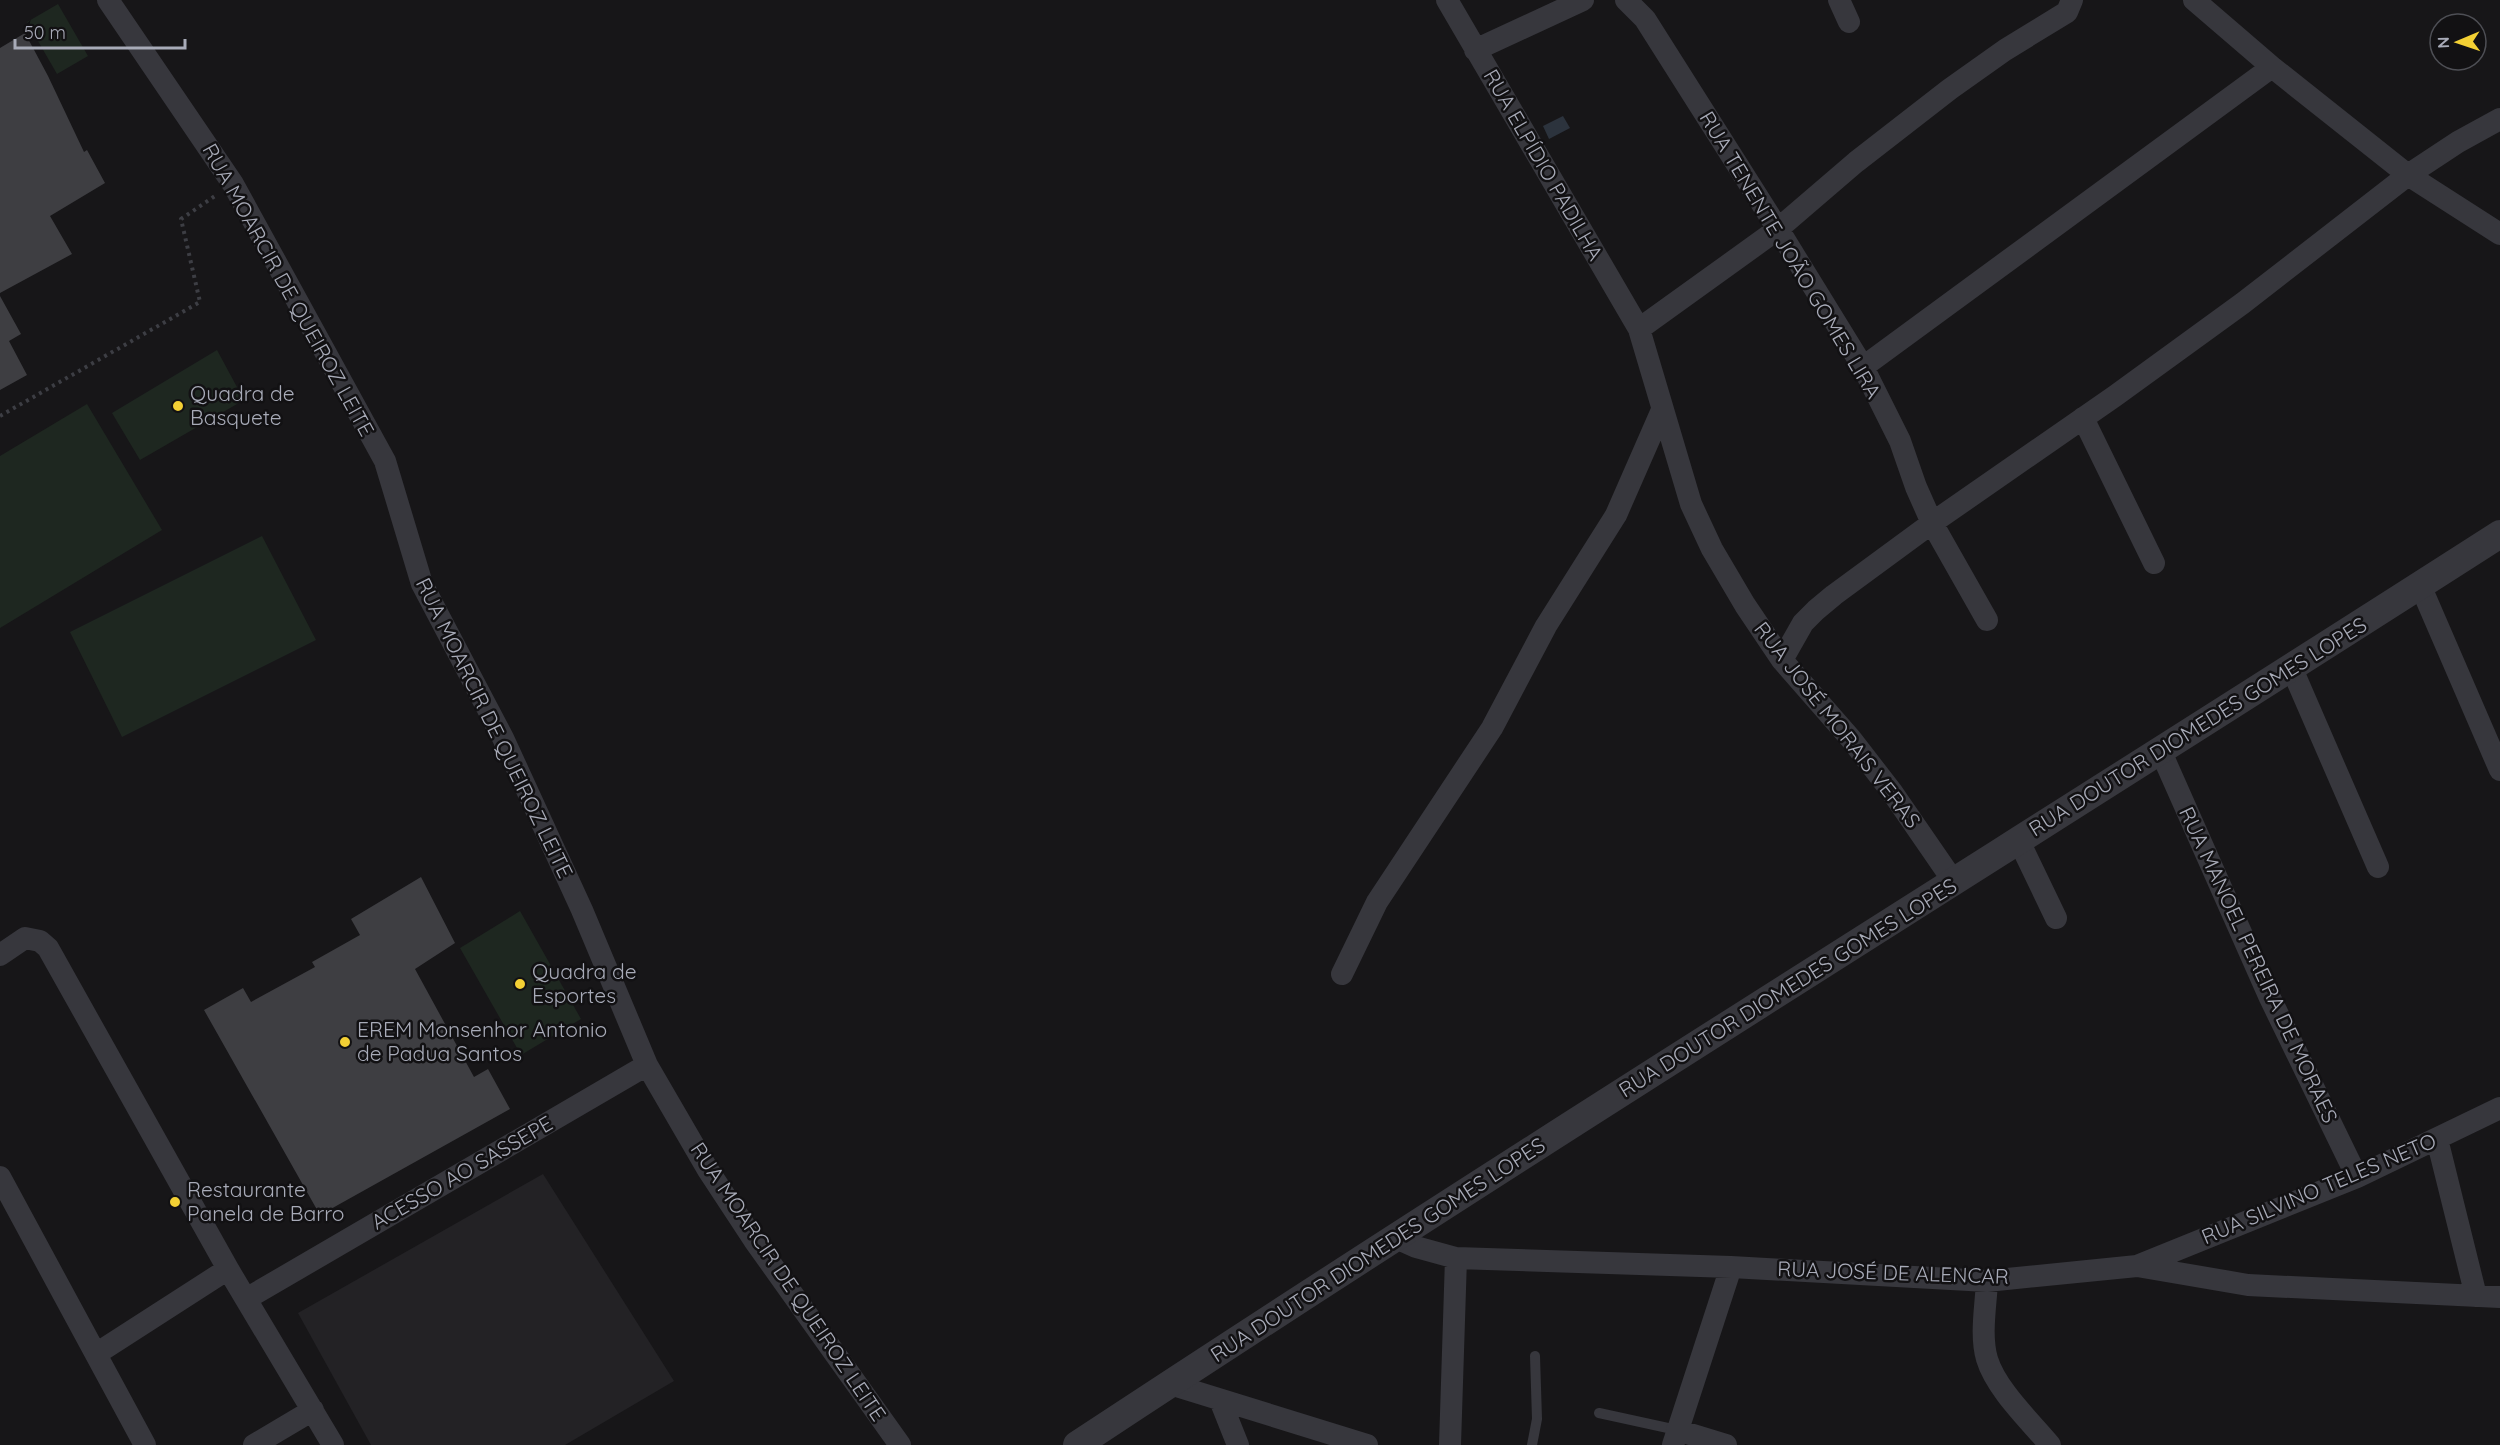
<svg xmlns="http://www.w3.org/2000/svg" width="2500" height="1445" font-family="Quicksand,sans-serif">
<rect width="100%" height="100%" fill="#171618"/>
<path fill="#232225" d="M543 1174 674 1381 565 1445H371L298 1313Z"/>
<path fill="#1e2720" d="M58 4 88 56 57 74 27 22Z
M217 350 244 400 140 460 112 413Z
M87 404 162 530 0 628V456Z
M262 536 316 640 122 737 70 632Z
M520 911 581 1019 521 1055 460 948Z"/>
<path fill="#2c333d" d="M1563 116 1570 128 1549 139 1543 126Z"/>
<path fill="#3e3e42" d="M25 33 48 76 84 152 87 150 105 183 50 216 72 254 0 293V48Z
M0 296 21 334 9 341 27 375 0 390Z
M421 877 455 943 415 969 474 1077 488 1069 510 1109 320 1215 204 1010 243 988 251 1002 315 967 312 962 360 935 351 919Z"/>
<g fill="none" stroke-linecap="round" stroke-linejoin="round">
<path stroke="#3d3e44" stroke-width="4" stroke-dasharray="3 4.5" stroke-linecap="butt" d="M0 416 200 302 181 219 215 196"/>
<path stroke="#37373d" stroke-width="10" d="M1599 1413 1677 1430
M1532 1445 1537 1419 1535 1356"/>
<path stroke="#37373d" stroke-width="22" d="M108 0 233 184 385 461 422 584 503 738 582 910 647 1065 708 1170 754 1240 900 1445
M1447 0 1639 329 1691 504 1712 549 1745 605 1782 660 1851 739 1892 792 1954 882
M1626 0 1645 19 1778 229 1863 367 1900 441 1916 487 1932 523 1987 620
M1839 0 1849 22
M2194 0 2272 67 2408 175 2500 234
M1475 50 1583 0
M1639 329 1778 229 1856 162 1950 89 2005 50 2067 12 2072 0
M1863 367 2272 67
M2083 418 2154 563
M2420 585 2500 770
M1782 660 1803 623 1816 610 1834 595 1932 523 2115 396 2243 303 2408 175 2458 142 2500 119
M2292 669 2378 867
M2161 752 2270 998 2357 1177
M2019 841 2056 918
M0 955 25 938 40 941 48 948 228 1269 333 1445
M1342 974 1377 902 1492 728 1546 626 1616 515 1662 410
M2437 1139 2476 1296
M0 1177 145 1445
M1396 1238 1416 1247 1456 1258 1731 1267 1987 1281 2137 1266 2248 1285 2500 1297
M2137 1266 2357 1177 2500 1108
M1987 1281C1986 1305 1980 1335 1987 1359 1996 1389 2030 1421 2050 1445
M246 1299 647 1065
M96 1354 228 1269
M1170 1384 1367 1445
M1220 1400 1238 1445
M1677 1430 1726 1445
M254 1445 313 1410
M1450 1445 1456 1258
M1673 1445 1731 1267"/>
<path stroke="#37373d" stroke-width="28" d="M1077 1445C1547 1135 2026 838 2500 534"/>
</g>
<g fill="#f3d034" stroke="#121113" stroke-width="2">
<circle cx="178" cy="406" r="6"/>
<circle cx="520" cy="984" r="6"/>
<circle cx="345" cy="1042" r="6"/>
<circle cx="175" cy="1202" r="6"/>
</g>
<g text-anchor="middle" stroke-width="5" stroke-linejoin="round" paint-order="stroke">
<g font-size="21" fill="#a8abb8" stroke="#121113">
<text transform="translate(1543 165) rotate(60)" y="7">RUA ELPÍDIO PADILHA</text>
<text transform="translate(1790 255) rotate(59)" y="7">RUA TENENTE JOÃO GOMES LIRA</text>
<text transform="translate(288 290) rotate(61)" y="7">RUA MOARCIR DE QUEIROZ LEITE</text>
<text transform="translate(1837 725) rotate(52)" y="7">RUA JOSÉ MORAIS VERAS</text>
<text transform="translate(2198 727) rotate(-32)" y="7">RUA DOUTOR DIOMEDES GOMES LOPES</text>
<text transform="translate(494 728) rotate(64)" y="7">RUA MOARCIR DE QUEIROZ LEITE</text>
<text transform="translate(2258 965) rotate(65)" y="7">RUA MANOEL PEREIRA DE MORAES</text>
<text transform="translate(1788 988) rotate(-32)" y="7">RUA DOUTOR DIOMEDES GOMES LOPES</text>
<text transform="translate(462 1173) rotate(-30)" y="7">ACESSO AO SASSEPE</text>
<text transform="translate(2319 1189) rotate(-23)" y="7">RUA SILVINO TELES NETO</text>
<text transform="translate(1378 1250) rotate(-33)" y="7">RUA DOUTOR DIOMEDES GOMES LOPES</text>
<text transform="translate(1893 1273) rotate(2)" y="7">RUA JOSÉ DE ALENCAR</text>
<text transform="translate(788 1282) rotate(56)" y="7">RUA MOARCIR DE QUEIROZ LEITE</text>
</g>
<g font-size="21" fill="#a8abb8" stroke="#121113" text-anchor="start">
<text x="190" y="401">Quadra de<tspan x="190" dy="24">Basquete</tspan></text>
<text x="532" y="979">Quadra de<tspan x="532" dy="24">Esportes</tspan></text>
<text x="357" y="1037">EREM Monsenhor Antonio<tspan x="357" dy="24">de Padua Santos</tspan></text>
<text x="187" y="1197">Restaurante<tspan x="187" dy="24">Panela de Barro</tspan></text>
</g>
</g>
<g transform="translate(2458 42) rotate(268)"><circle r="28" fill="#121113" stroke="#4e4f55" stroke-width="1.5"/>
<path d="M0-4.5L10 22L0 15L-10 22Z" fill="#f3d034"/>
<text y="-9" font-size="16" font-weight="bold" text-anchor="middle" fill="#a8abb8">N</text>
</g>
<path d="M15 39v9h170v-9" fill="none" stroke="#a8abb8" stroke-width="3"/>
<text x="24" y="39" font-size="18" fill="#a8abb8" stroke="#121113" stroke-width="4.5" paint-order="stroke">50 m</text>
</svg>
